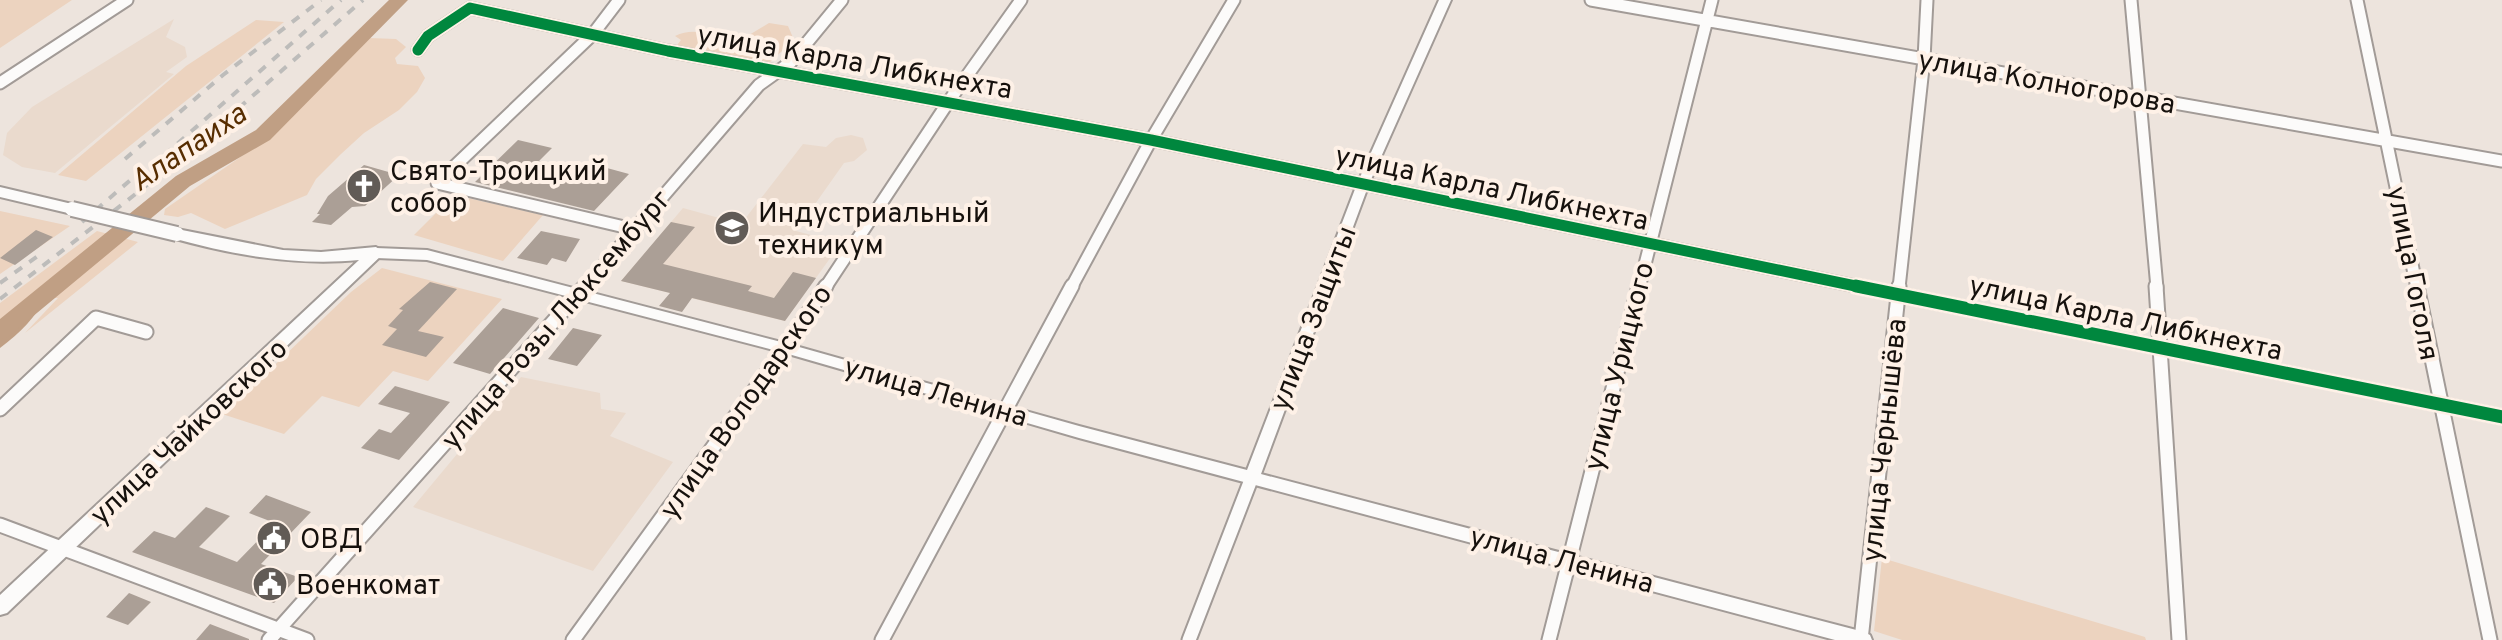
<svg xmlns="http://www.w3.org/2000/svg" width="2502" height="640" font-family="Overpass,sans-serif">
<rect width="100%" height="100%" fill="#ede4dd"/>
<path fill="#eadacd" d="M174 19 166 37 185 47 187 57 166 72 174 74 55 173 22 167 3 155 7 133 32 107Z
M851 135 863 138 867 150 854 161 844 163 796 231 841 243 785 321 621 281 683 208 741 224 803 144 826 147 836 138Z
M521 377 600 393 601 409 626 413 610 436 673 462 593 571 413 507Z"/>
<path fill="#ecd3bf" d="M0 0H72L0 48Z
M256 20 284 22 86 181 58 175 186 66Z
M769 23 788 26 794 40 768 64 674 49 681 40 675 36C696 26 714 36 734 44Z
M369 38 396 39 406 47 395 58 397 64 418 66 425 78 417 92 399 110 364 133 341 154 316 179 307 195 225 229 191 213 178 217 164 215 165 209 278 131 357 43Z
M454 195 543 215 503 261 414 235Z
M0 211 70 226 0 274Z
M97 231 138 242 25 333 58 298H33L0 320V303Z
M382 268 502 299 428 381 393 371 359 407 322 396 284 434 222 414 234 403 227 400 251 378 259 380 351 292Z
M1882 558 2145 637 2146 640H1902L1874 631Z"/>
<path fill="#c09f84" d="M47 295C36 317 20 333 0 348V324Z"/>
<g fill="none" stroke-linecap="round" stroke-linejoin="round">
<path fill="#c09f84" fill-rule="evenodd" d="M389 0H408L270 140 190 186 8 337 0 339V319L176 176 256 130Z"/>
</g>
<path fill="#ab9f96" d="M518 140 552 148 539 161 553 164 550 168 597 179 607 168 629 174 594 211 475 182Z
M364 165 399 175 365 206 352 207 331 225 312 222 320 214H317L328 196Z
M671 222 695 227 663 264 752 286 748 291 774 298 793 272 816 278 785 321 692 298 682 312 659 306 670 293 621 281Z
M36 230 53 237 15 265 0 258Z
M541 231 580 239 566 262 552 258 547 265 517 258Z
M430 282 457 289 418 331 444 337 426 357 382 345 397 329 388 326 403 310 399 309Z
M503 308 539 318 490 374 453 363Z
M573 328 602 335 577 366 548 359Z
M395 386 450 402 399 460 361 448 379 429 391 433 410 413 378 404Z
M266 495 311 512 261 564 298 577 274 603 132 552 154 531 175 538 206 507 230 516 199 547 237 562 275 523 249 513Z
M129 593 151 602 128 625 106 617Z
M210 624 249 639V640H196Z"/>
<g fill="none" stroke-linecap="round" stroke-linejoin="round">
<defs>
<path id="minor-far1" d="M619 0 593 34 437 183 633 229
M1591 0 2502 161
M2131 0 2157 288
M2357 0 2417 288
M418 50 428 36 470 8 668 51 1151 140 1865 288
M0 83 127 0
M584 288 759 85 791 62 842 0
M825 288 949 101 1021 0
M1071 288 1151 140 1234 0
M1639 288 1712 0
M1899 288 1924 59 1927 0"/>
<path id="minor" d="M1856 286 2502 417
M2156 286 2179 640
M2417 286 2490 640
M0 409 96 318 146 332
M0 525 307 640
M269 640 585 286
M573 640 785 348 826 286
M882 640 1072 286
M1189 640 1252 477
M1549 640 1639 286
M1861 640 1899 286"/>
<path id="tertiary" d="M1439 0H1451L1369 184 1261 474 1864 632 1870 635 1872 640H1835L1079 438 785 353 427 260 376 258 369 253 376 248 427 250 785 343 1079 426 1247 470 1357 184Z"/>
<path id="secondary" d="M0 187 72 204 79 209 72 214 0 197Z
M177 229 283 250 321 252 376 247 384 253 7 613 0 615V595L359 260C295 266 233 255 172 238L169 234Z"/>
</defs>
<use href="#minor-far1" stroke="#a29b97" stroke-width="15"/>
<use href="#minor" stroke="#a29b97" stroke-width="17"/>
<use href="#tertiary" stroke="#a29b97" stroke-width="4"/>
<use href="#secondary" stroke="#a29b97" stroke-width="4"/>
<use href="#minor-far1" stroke="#fcfbfa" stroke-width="11"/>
<use href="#minor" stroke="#fcfbfa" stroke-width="13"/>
<use href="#tertiary" fill="#fcfbfa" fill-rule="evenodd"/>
<use href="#secondary" fill="#fcfbfa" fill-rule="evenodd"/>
<path stroke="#bdbcba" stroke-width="4" stroke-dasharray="9 9" stroke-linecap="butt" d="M125 159 223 75 321 0
M137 179 341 0
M82 222 142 170
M0 283 42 253
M0 299 173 165 363 0"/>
<defs>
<path id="secondary-bridge" d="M72 209 177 234"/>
</defs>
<use href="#secondary-bridge" stroke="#a29b97" stroke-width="18" stroke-linecap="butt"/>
<use href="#secondary-bridge" stroke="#fcfbfa" stroke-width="14"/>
<defs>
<path id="cycleway-far1" d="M418 50 428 36 470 8 668 51 1151 140 1865 288"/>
<path id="cycleway" d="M1856 286 2502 417"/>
</defs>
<use href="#cycleway-far1" stroke="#fef1e7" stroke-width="15"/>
<use href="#cycleway" stroke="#fef1e7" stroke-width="18"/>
<use href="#cycleway-far1" stroke="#00873e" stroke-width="11"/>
<use href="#cycleway" stroke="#00873e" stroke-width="13"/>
</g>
<defs>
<symbol id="church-disc" viewBox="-11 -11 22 22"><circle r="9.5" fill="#615b56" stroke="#fef1e7"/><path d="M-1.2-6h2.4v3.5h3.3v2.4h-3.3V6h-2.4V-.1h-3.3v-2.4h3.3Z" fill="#fff"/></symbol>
<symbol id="university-disc" viewBox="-11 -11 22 22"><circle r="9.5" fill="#615b56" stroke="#fef1e7"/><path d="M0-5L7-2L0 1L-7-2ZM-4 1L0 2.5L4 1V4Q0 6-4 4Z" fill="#fff"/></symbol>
<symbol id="civic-disc" viewBox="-11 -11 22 22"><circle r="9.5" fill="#615b56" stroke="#fef1e7"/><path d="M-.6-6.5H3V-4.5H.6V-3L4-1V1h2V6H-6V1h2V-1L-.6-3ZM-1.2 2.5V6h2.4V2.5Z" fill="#fff"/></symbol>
</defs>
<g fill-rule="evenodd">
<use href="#church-disc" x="344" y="166" width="40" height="40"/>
<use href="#university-disc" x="712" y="208" width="40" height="40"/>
<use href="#civic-disc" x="254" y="518" width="40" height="40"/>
<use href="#civic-disc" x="250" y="564" width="40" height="40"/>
</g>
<g text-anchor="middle" stroke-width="8" stroke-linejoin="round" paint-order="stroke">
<g font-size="28" fill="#16110d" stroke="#fef1e7">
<text transform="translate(855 61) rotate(10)" y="10">улица Карла Либкнехта</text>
<text transform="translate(2047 81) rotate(10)" y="10">улица Колногорова</text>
<text transform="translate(1492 187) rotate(12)" y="10">улица Карла Либкнехта</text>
<text transform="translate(2414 273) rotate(79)" y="10">улица Гоголя</text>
<text transform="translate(2126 317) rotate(12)" y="10">улица Карла Либкнехта</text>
<text transform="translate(1312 318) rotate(-69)" y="10">улица Защиты</text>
<text transform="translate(555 319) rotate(-49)" y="10">улица Розы Люксембург</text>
<text transform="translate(1618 366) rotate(-76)" y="10">улица Урицкого</text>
<text transform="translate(936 391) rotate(16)" y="10">улица Ленина</text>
<text transform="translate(745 401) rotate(-55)" y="10">улица Володарского</text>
<text transform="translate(188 431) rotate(-43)" y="10">улица Чайковского</text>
<text transform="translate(1883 440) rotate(-84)" y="10">улица Чернышёва</text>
<text transform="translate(1562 559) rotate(15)" y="10">улица Ленина</text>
</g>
<g font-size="28" fill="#16110d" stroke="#fef1e7" text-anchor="start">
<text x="390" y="180">Свято-Троицкий<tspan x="390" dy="32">собор</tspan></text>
<text x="758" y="222">Индустриальный<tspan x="758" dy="32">техникум</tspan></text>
<text x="300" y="548">ОВД</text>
<text x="296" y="594">Военкомат</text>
</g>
<g font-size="30" font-style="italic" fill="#572d00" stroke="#fef1e7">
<text transform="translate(188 147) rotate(-34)" y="10">Алапаиха</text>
</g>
</g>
</svg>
